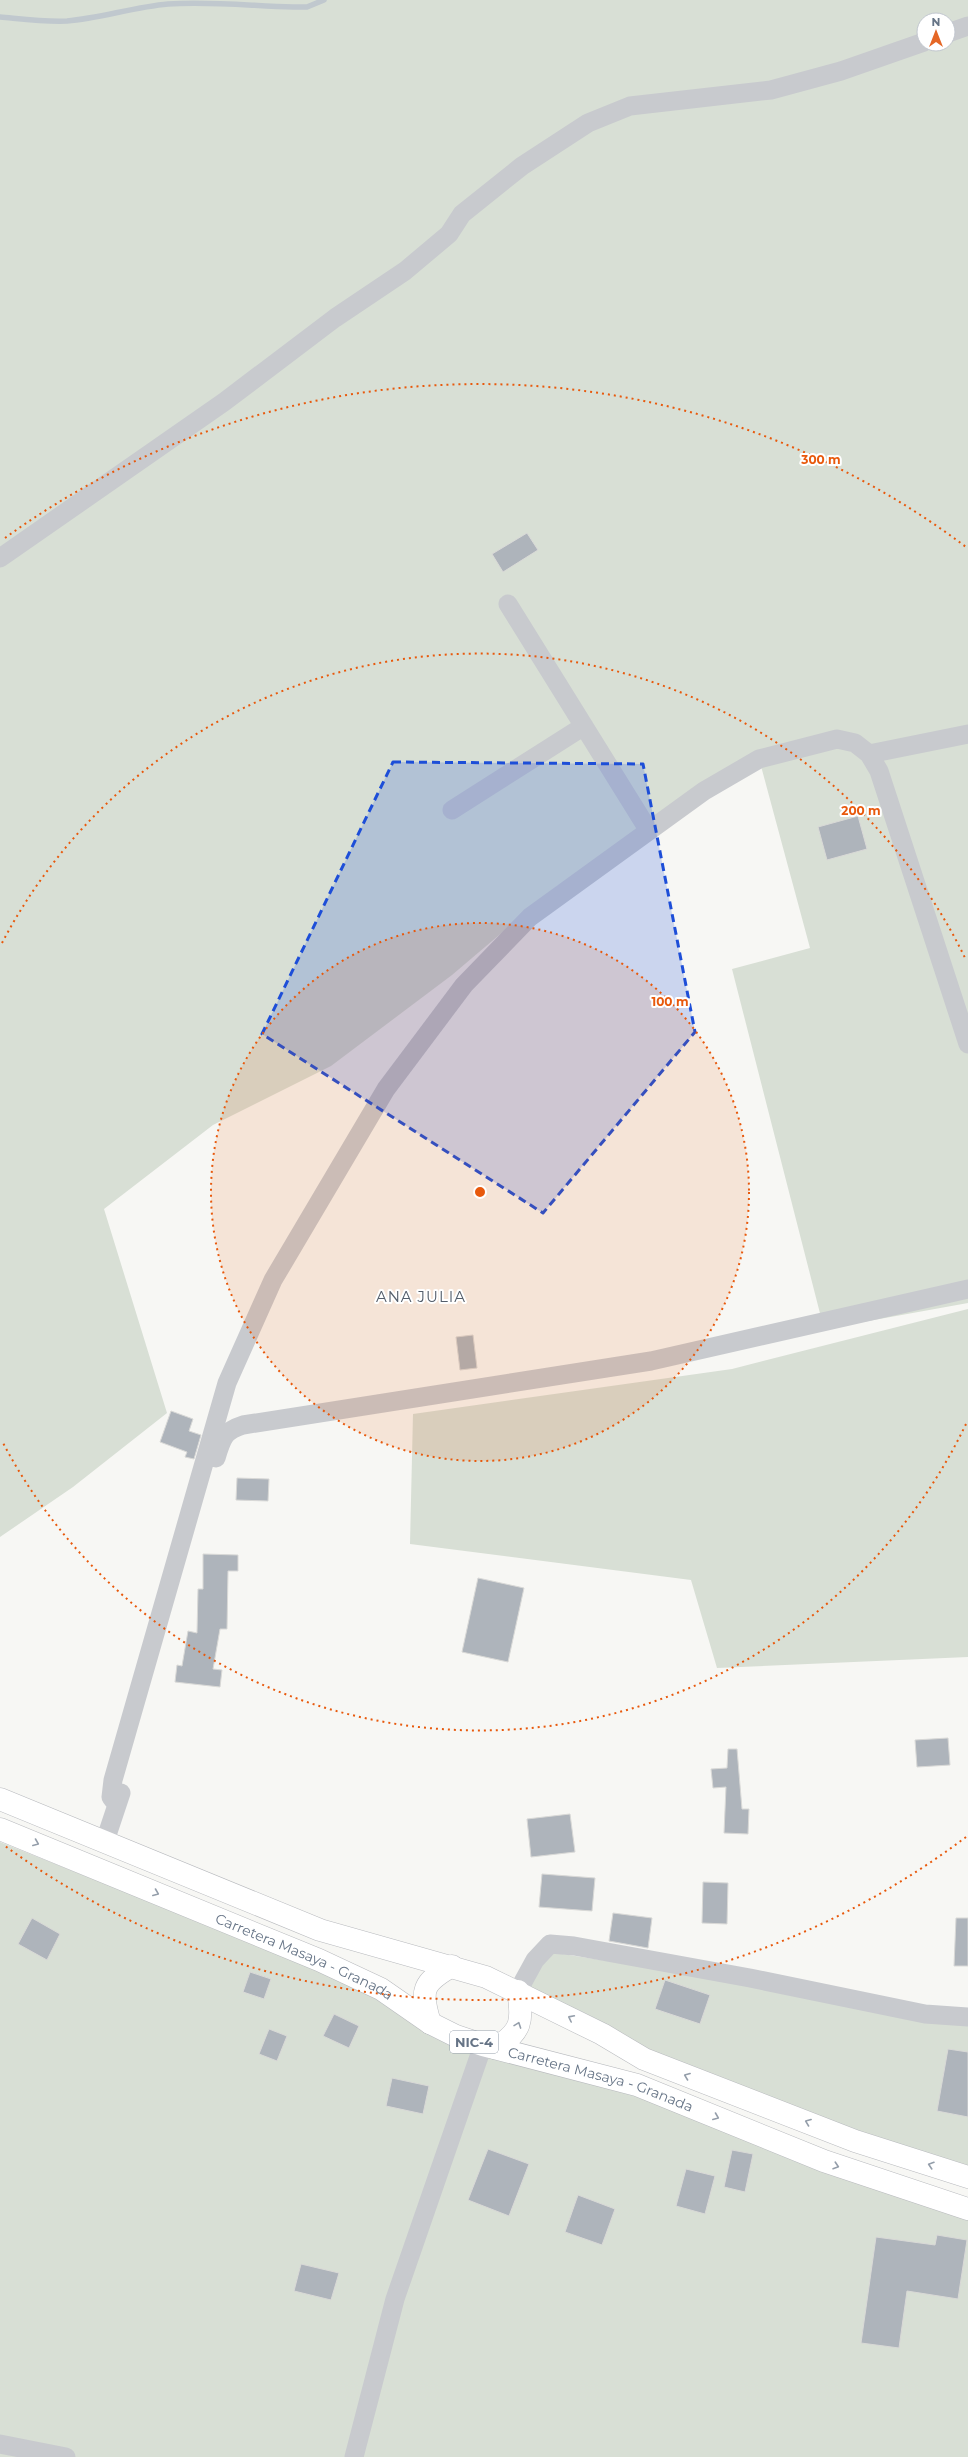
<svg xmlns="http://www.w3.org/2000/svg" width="968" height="2457" font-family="Montserrat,sans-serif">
<rect width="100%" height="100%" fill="#f7f7f4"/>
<path fill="#d8dfd5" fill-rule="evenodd" d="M0 0H968V1303L824 1329 732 969 810 948 761 766 557 886 452 975 331 1066 213 1125 104 1209 167 1413 73 1487 0 1537ZM924 20H948V44H924Z
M968 1309V1657L717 1668 691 1580 410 1544 413 1414 732 1369Z
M0 1842 331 1974 483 2045 597 2073 968 2209V2457H0Z
M543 1951 968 2017V2177L644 2059 518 1991Z"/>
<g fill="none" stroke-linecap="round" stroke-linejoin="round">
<path stroke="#c0c8ce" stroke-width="5.5" d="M0 17C22 19 44 22 67 21 101 18 134 7 168 4 210 1 252 6 293 7H307L324 0"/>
</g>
<path fill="#aeb4bb" stroke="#d9d9d7" d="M527 533 538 550 503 572 492 554Z
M858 816 867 849 827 860 818 827Z
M473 1335 477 1368 460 1370 456 1337Z
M171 1411 193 1419 189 1431 201 1435 194 1459 185 1457 187 1452 160 1442Z
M237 1478 269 1479 268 1501 236 1500Z
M203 1554 238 1555V1571H228L227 1629H220L213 1669 222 1670 220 1687 175 1682 177 1665 182 1666 188 1631 197 1633 198 1589H203Z
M478 1578 524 1588 508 1662 462 1652Z
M948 1738 950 1765 917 1767 915 1740Z
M728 1749H737L742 1809H749L748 1834 724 1833 726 1787 713 1788 711 1769 727 1768Z
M570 1814 575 1852 531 1857 527 1819Z
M542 1874 595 1878 592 1911 539 1907Z
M703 1882 728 1883 727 1924 702 1923Z
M613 1913 652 1918 648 1948 609 1941Z
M32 1918 60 1934 47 1960 18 1944Z
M956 1918H968V1966H954Z
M250 1972 271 1979 264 1999 243 1992Z
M665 1980 710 1995 700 2024 655 2009Z
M334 2014 359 2026 349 2048 323 2036Z
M269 2029 287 2036 277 2061 259 2054Z
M948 2049 968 2052V2117L937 2111Z
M392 2078 429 2086 423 2114 386 2106Z
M488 2149 529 2164 509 2216 468 2200Z
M732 2150 753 2154 745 2192 724 2187Z
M686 2169 715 2176 705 2214 676 2206Z
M578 2195 615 2209 602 2245 565 2232Z
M937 2235 967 2240 958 2299 907 2291 899 2348 861 2343 876 2237 935 2245Z
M301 2264 339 2273 331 2300 294 2291Z"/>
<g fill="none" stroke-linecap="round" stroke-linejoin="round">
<defs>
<g id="trunk">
<path d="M0 1799 320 1930 486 1977 602 2034 644 2059 855 2141 968 2177"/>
<path id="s1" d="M0 1829 319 1960 381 1989 430 2023 456 2036 483 2045 637 2085 824 2161 968 2209"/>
<path d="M430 2023C420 1990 422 1983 452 1966"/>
<path d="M495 2048C522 2032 523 2021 518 1991"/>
</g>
</defs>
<use href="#trunk" stroke="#b8babe" stroke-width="23"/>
<path stroke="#c8cace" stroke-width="19" d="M948 33 968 26
M0 558 224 402 335 318 405 271 449 234 462 214 522 166 588 123 630 106 771 90 841 71 924 42
M508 604 649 831
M869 754 968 734
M452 810 584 726
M216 1458C222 1438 224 1431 243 1425L651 1361 968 1289
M117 1805 111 1797 113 1780 227 1383 273 1280 386 1089 464 985 530 917 704 791 759 759 837 739 855 743 869 754 879 771 968 1044
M105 1841 121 1793
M518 1991 535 1960 550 1944 574 1946 750 1978 925 2014 968 2017
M0 2444 66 2457
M354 2457 395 2299 483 2045"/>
<use href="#trunk" stroke="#fff" stroke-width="22"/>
</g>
<defs><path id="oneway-chevron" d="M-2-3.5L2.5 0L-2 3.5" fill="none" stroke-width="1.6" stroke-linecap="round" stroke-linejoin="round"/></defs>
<g stroke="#949eaa">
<use href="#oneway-chevron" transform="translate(36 1843) rotate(22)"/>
<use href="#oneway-chevron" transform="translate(156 1893) rotate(22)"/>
<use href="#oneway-chevron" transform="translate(571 2018) rotate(-153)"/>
<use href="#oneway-chevron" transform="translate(518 2025) rotate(-70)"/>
<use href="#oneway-chevron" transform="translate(687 2076) rotate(-159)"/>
<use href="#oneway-chevron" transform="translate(716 2117) rotate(22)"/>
<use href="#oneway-chevron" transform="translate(808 2122) rotate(-159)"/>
<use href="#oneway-chevron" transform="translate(931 2165) rotate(-162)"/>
<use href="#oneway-chevron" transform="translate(836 2166) rotate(18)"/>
</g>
<path fill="#1d4ed8" fill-opacity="0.2" stroke="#1d4ed8" stroke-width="3" stroke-dasharray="8 5" stroke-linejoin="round" d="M393 762 643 764 695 1032 543 1213 262 1034Z"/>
<circle cx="480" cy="1192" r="269" fill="#e8590c" fill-opacity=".12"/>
<g fill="none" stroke="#e8590c" stroke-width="2" stroke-dasharray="2 4">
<circle cx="480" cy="1192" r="269"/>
<path d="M966 1424A539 539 0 0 1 2 1441M2 943A539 539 0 0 1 966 960"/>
<path d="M966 1837A808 808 0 0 1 5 1846M5 538A808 808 0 0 1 966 547"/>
</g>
<g text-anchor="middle" stroke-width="4" stroke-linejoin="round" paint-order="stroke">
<rect fill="#fff" stroke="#949eaa" stroke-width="1" x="450" y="2031" width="48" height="22" rx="3"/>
<g font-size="13" font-weight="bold" fill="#667486">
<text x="474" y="2047">NIC-4</text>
</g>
<g font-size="14" fill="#667486" stroke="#fff">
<text dy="5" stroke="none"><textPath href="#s1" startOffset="330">Carretera Masaya - Granada</textPath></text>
<text dy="5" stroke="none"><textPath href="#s1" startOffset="653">Carretera Masaya - Granada</textPath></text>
</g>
<g font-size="15" letter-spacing="1" fill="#545e6b" stroke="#fff">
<text x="421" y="1302">ANA JULIA</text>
</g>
</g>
<circle cx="480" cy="1192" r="6" fill="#e8590c" stroke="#fff" stroke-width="2"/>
<g font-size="12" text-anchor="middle" font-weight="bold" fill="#e8590c" stroke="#fff" stroke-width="4" stroke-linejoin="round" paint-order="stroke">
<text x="821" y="464">300 m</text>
<text x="861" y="815">200 m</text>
<text x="670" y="1006">100 m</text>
</g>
<g transform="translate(936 32)"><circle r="19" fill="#ffffff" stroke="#c2c7cf"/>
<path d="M0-3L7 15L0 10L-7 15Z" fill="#e56726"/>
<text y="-6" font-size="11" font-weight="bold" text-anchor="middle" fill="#667486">N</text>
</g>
</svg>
